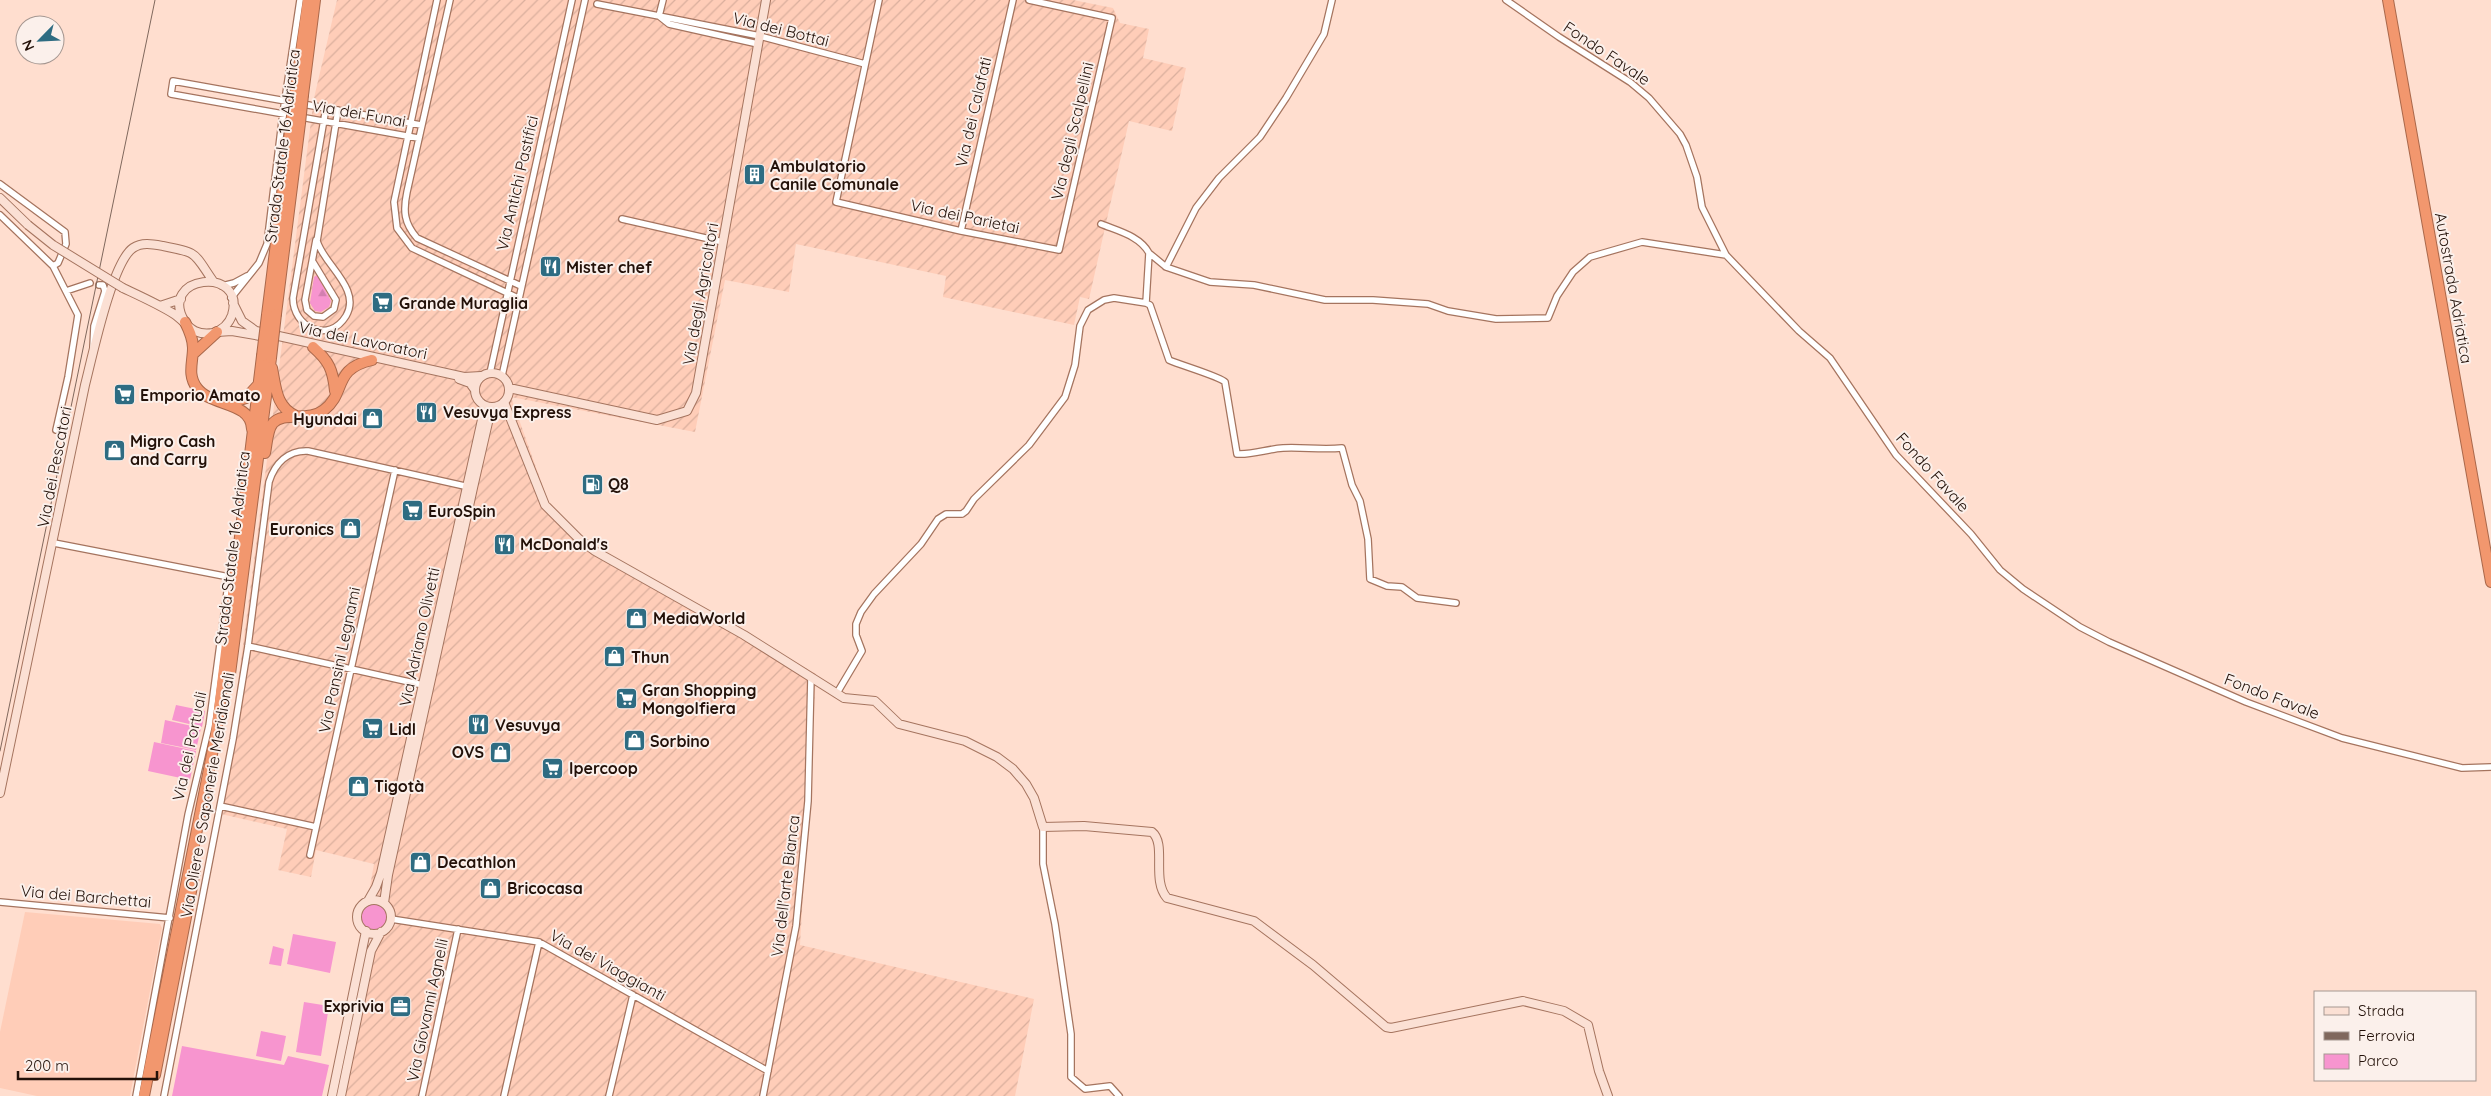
<svg xmlns="http://www.w3.org/2000/svg" width="2491" height="1096" font-family="Quicksand,sans-serif">
<defs>
<pattern id="industrial-furrows" width="10" height="10" patternUnits="userSpaceOnUse" patternTransform="scale(1.25)"><rect width="10" height="10" fill="#ffcdb8"/><path d="M-1 1l2-2M0 10L10 0M9 11l2-2" fill="none" stroke="#daaf9d"/></pattern>
<pattern id="forest-firs" width="22" height="20" patternUnits="userSpaceOnUse" patternTransform="scale(1.25)"><rect width="22" height="20" fill="#f795cf"/><path d="M5 1l3.5 6h-7zM16 11l3.5 6h-7z" fill="#d37fb0"/></pattern>
</defs>
<rect width="100%" height="100%" fill="#ffdecf"/>
<path fill="#ffcdb8" d="M25 912 160 924 162 928 130 1096H37L0 1088V1032Z"/>
<path fill="url(#industrial-furrows)" d="M337 0H1073L1113 8 1120 23 1149 29 1143 58 1186 68 1172 131 1129 121 1089 299 1080 297 1074 325 943 297 946 276 796 244 789 292 725 280 695 432 511 397 548 501 585 540 816 674 800 945 1034 999 1015 1096H343L374 951 381 938 397 924 387 898 369 892 374 864 316 850 311 877 278 870 287 829 221 814 314 98Z"/>
<path fill="#f795cf" d="M176 705 205 711 202 727 172 720Z
M165 720 201 728 196 750 161 743Z
M154 742 196 751 190 780 148 771Z
M360 917a14 14 0 1 1 28 0a14 14 0 1 1-28 0Z
M293 934 336 942 330 973 287 964Z
M273 946 284 949 281 966 269 964Z
M304 1002 329 1006 321 1056 296 1052Z
M261 1031 286 1036 281 1061 256 1056Z
M182 1046 284 1065 288 1056 329 1065 322 1096H172Z"/>
<path fill="url(#forest-firs)" d="M317 275 331 301 329 307 321 312 315 311 310 303 314 277Z"/>
<g fill="none" stroke-linecap="round" stroke-linejoin="round">
<defs>
<path id="street" d="M437 0 394 202 397 228 412 248 518 298
M450 0 407 192C403 211 404 223 417 238L521 286
M663 0 659 16 760 36 865 64
M879 0 836 202 961 231 1059 250 1112 18 1029 0
M1506 0 1559 37 1630 82 1649 98 1680 134 1686 145 1697 177 1702 207 1726 255 1799 331 1830 358 1896 455 1971 534 2000 570 2023 589 2080 627 2109 642 2246 702 2342 738 2462 768 2491 767
M597 4 659 16 669 24 758 44
M326 108 293 298C293 328 329 344 346 316 362 289 324 265 317 241L338 110
M418 138 171 94 173 81 421 125
M0 184 65 232 66 244 58 263 53 266 0 215
M622 219 723 242
M1101 224C1118 231 1140 236 1149 253
M961 231 1013 0
M313 262 336 300 334 309 323 317 314 316 307 310 305 300 316 240
M53 266 78 315 68 377 56 430
M1166 267 1210 282 1254 285 1325 300H1373L1428 304 1448 311 1496 319 1548 318 1557 296 1573 272 1590 257 1642 242 1726 255
M222 286 234 283 247 276
M66 291 90 283
M231 298 259 263 267 244 283 113 300 0
M1146 303 1150 305 1169 360C1180 365 1221 377 1225 382L1237 454C1253 455 1267 449 1283 448 1303 447 1322 450 1342 448L1352 485 1360 501 1368 539 1370 579 1387 586 1402 587 1417 598 1456 603
M93 347 94 326 105 291 103 285H99
M490 373 572 0
M502 376 585 0
M54 543 229 577 209 726 188 815 136 1096
M248 646 423 685
M837 693 862 651 856 635V624L861 612 874 594 921 544 938 519 946 514H962L966 511 974 499 1029 445 1065 397 1075 365 1080 326 1088 310 1104 300 1114 298 1146 303 1149 253 1166 267 1196 208 1219 178 1260 137 1286 98 1324 34 1332 0
M220 806 316 827
M1043 827V864L1055 924 1071 1034V1077L1085 1089 1110 1086 1119 1096
M310 855 395 470
M0 902 170 918
M391 919 539 942 768 1071
M164 1096 233 739 248 646 269 482C275 463 288 450 308 451L469 487
M422 1096 458 929
M504 1096 539 942
M609 1096 633 995
M763 1096 796 926 808 801 811 677"/>
<path id="secondary" d="M0 198 28 225
M123 288C140 296 158 304 174 314 182 319 187 327 195 331 201 334 207 334 213 333 222 330 229 324 232 315 247 265 156 275 185 322
M233 303 242 321 256 331 464 377 481 376
M160 306 181 299
M217 332 232 331 260 336
M475 390a17 17 0 1 1 34 0a17 17 0 1 1-34 0Z
M459 379 470 383 475 390
M509 388 657 420 687 411 696 393 766 0
M504 402 545 505 579 539 595 551 744 635 844 698 875 701 899 724 965 741 997 757 1013 769 1026 784 1034 798 1043 827 1084 826 1152 832C1167 844 1151 880 1167 898L1254 921 1313 965 1386 1027 1391 1028 1523 1001 1564 1011 1588 1025 1599 1071 1608 1096
M0 793 85 385C92 358 112 262 133 248 142 242 152 244 163 246 199 253 193 252 213 281
M357 917a17 17 0 1 1 34 0a17 17 0 1 1-34 0Z
M368 901 376 887 381 873 485 406
M384 903 388 875 473 488 489 418 495 407
M332 1096 366 931
M341 1096 371 951 381 932"/>
<path id="highway" d="M2388 0 2491 582
M295 95 308 0
M303 95 315 0
M276 314 300 123
M267 315 291 123
M185 322C189 330 193 338 193 348 193 362 187 375 197 388 211 407 251 401 252 429
M313 347C329 361 333 370 335 391
M193 354 217 332
M272 368C276 388 276 407 296 416
M227 404 246 398 258 385
M265 453C267 444 267 430 273 423 284 411 309 422 324 410 347 392 332 369 372 360
M230 674 271 358
M155 1075 195 871
M144 1096 216 734 262 356"/>
</defs>
<use href="#street" stroke="#a5745f" stroke-width="8"/>
<use href="#secondary" stroke="#a5745f" stroke-width="10"/>
<use href="#highway" stroke="#aa684b" stroke-width="12"/>
<use href="#street" stroke="#fff" stroke-width="5.5"/>
<use href="#secondary" stroke="#fbe0d4" stroke-width="8"/>
<use href="#highway" stroke="#f2976e" stroke-width="10"/>
<path stroke="#80685d" stroke-width="1" d="M0 751 155 0"/>
<defs>
<path id="secondary-bridge" d="M28 225 53 245 123 288"/>
<path id="highway-bridge" d="M291 123 295 95
M300 123 303 95
M262 356 267 315
M271 358 276 314"/>
</defs>
<use href="#secondary-bridge" stroke="#a5745f" stroke-width="10" stroke-linecap="butt"/>
<use href="#highway-bridge" stroke="#aa684b" stroke-width="12" stroke-linecap="butt"/>
<use href="#secondary-bridge" stroke="#fbe0d4" stroke-width="8"/>
<use href="#highway-bridge" stroke="#f2976e" stroke-width="10"/>
</g>
<defs>
<symbol id="building-square" viewBox="-11 -11 22 22"><rect x="-9" y="-9" width="18" height="18" rx="4" fill="#2e6c82" stroke="#fbf0eb"/><path d="M-4-6H4V6H1V3H-1V6H-4ZM-2.5-4.3h1.7v1.8h-1.7ZM.8-4.3h1.7v1.8H.8ZM-2.5-1h1.7V.8h-1.7ZM.8-1h1.7V.8H.8Z" fill="#fff"/></symbol>
<symbol id="restaurant-square" viewBox="-11 -11 22 22"><rect x="-9" y="-9" width="18" height="18" rx="4" fill="#2e6c82" stroke="#fbf0eb"/><path d="M-5-6h1v4h1v-4h1v4h1v-4h1v5L-1.5 .5V6h-2V.5L-5-1ZM5-6V6H3V1.5H1.5Q1.5-4 5-6Z" fill="#fff"/></symbol>
<symbol id="supermarket-square" viewBox="-11 -11 22 22"><rect x="-9" y="-9" width="18" height="18" rx="4" fill="#2e6c82" stroke="#fbf0eb"/><path d="M-6-5.5h2.5l.6 2H6L4.5 2H-2.5L-4.4-4H-6ZM-1.5 3.2a1.3 1.3 0 1 0 .1 0ZM3 3.2a1.3 1.3 0 1 0 .1 0Z" fill="#fff"/></symbol>
<symbol id="shop-square" viewBox="-11 -11 22 22"><rect x="-9" y="-9" width="18" height="18" rx="4" fill="#2e6c82" stroke="#fbf0eb"/><path d="M-5-2.5h2.3a2.7 3.5 0 0 1 5.4 0H5L5.5 6h-11ZM-1.5-2.5h3a1.5 2.3 0 0 0-3 0Z" fill="#fff"/></symbol>
<symbol id="fuel-square" viewBox="-11 -11 22 22"><rect x="-9" y="-9" width="18" height="18" rx="4" fill="#2e6c82" stroke="#fbf0eb"/><path d="M-5.5-6h7V0h2V4h1.3V-2.5L3-4.5l.8-.8L6-3V5H2.5V1h-1V6h-7ZM-4.2-4.7v3.2H.2V-4.7Z" fill="#fff"/></symbol>
<symbol id="office-square" viewBox="-11 -11 22 22"><rect x="-9" y="-9" width="18" height="18" rx="4" fill="#2e6c82" stroke="#fbf0eb"/><path d="M-6-3h4V-5.5h4V-3h4V5H-6ZM-1-4.5V-3h2v-1.5ZM-6 0V1H6V0Z" fill="#fff"/></symbol>
</defs>
<g fill-rule="evenodd">
<use href="#building-square" x="742" y="162" width="25" height="25"/>
<use href="#restaurant-square" x="538" y="254" width="25" height="25"/>
<use href="#supermarket-square" x="370" y="290" width="25" height="25"/>
<use href="#supermarket-square" x="112" y="382" width="25" height="25"/>
<use href="#restaurant-square" x="414" y="400" width="25" height="25"/>
<use href="#shop-square" x="360" y="406" width="25" height="25"/>
<use href="#shop-square" x="102" y="438" width="25" height="25"/>
<use href="#fuel-square" x="580" y="472" width="25" height="25"/>
<use href="#supermarket-square" x="400" y="498" width="25" height="25"/>
<use href="#shop-square" x="338" y="516" width="25" height="25"/>
<use href="#restaurant-square" x="492" y="532" width="25" height="25"/>
<use href="#shop-square" x="624" y="606" width="25" height="25"/>
<use href="#shop-square" x="602" y="644" width="25" height="25"/>
<use href="#supermarket-square" x="614" y="686" width="25" height="25"/>
<use href="#restaurant-square" x="466" y="712" width="25" height="25"/>
<use href="#supermarket-square" x="360" y="716" width="25" height="25"/>
<use href="#shop-square" x="622" y="728" width="25" height="25"/>
<use href="#shop-square" x="488" y="740" width="25" height="25"/>
<use href="#supermarket-square" x="540" y="756" width="25" height="25"/>
<use href="#shop-square" x="346" y="774" width="25" height="25"/>
<use href="#shop-square" x="408" y="850" width="25" height="25"/>
<use href="#shop-square" x="478" y="876" width="25" height="25"/>
<use href="#office-square" x="388" y="994" width="25" height="25"/>
</g>
<g text-anchor="middle" stroke-width="4" stroke-linejoin="round" paint-order="stroke">
<g font-size="16" fill="#231109" stroke="#fbf0eb">
<text transform="translate(781 29) rotate(14)" y="6">Via dei Bottai</text>
<text transform="translate(1607 53) rotate(34)" y="6">Fondo Favale</text>
<text transform="translate(973 112) rotate(-77)" y="6">Via dei Calafati</text>
<text transform="translate(359 113) rotate(10)" y="6">Via dei Funai</text>
<text transform="translate(1072 131) rotate(-77)" y="6">Via degli Scalpellini</text>
<text transform="translate(282 146) rotate(-83)" y="6">Strada Statale 16 Adriatica</text>
<text transform="translate(517 183) rotate(-77)" y="6">Via Antichi Pastifici</text>
<text transform="translate(965 216) rotate(12)" y="6">Via dei Parietai</text>
<text transform="translate(2454 288) rotate(80)" y="6">Autostrada Adriatica</text>
<text transform="translate(700 294) rotate(-80)" y="6">Via degli Agricoltori</text>
<text transform="translate(363 340) rotate(12)" y="6">Via dei Lavoratori</text>
<text transform="translate(54 467) rotate(-79)" y="6">Via dei Pescatori</text>
<text transform="translate(1933 472) rotate(48)" y="6">Fondo Favale</text>
<text transform="translate(232 548) rotate(-83)" y="6">Strada Statale 16 Adriatica</text>
<text transform="translate(419 637) rotate(-78)" y="6">Via Adriano Olivetti</text>
<text transform="translate(339 660) rotate(-78)" y="6">Via Pansini Legnami</text>
<text transform="translate(2272 696) rotate(21)" y="6">Fondo Favale</text>
<text transform="translate(189 746) rotate(-78)" y="6">Via dei Portuali</text>
<text transform="translate(207 795) rotate(-80)" y="6">Via Oliere e Saponerie Meridionali</text>
<text transform="translate(785 886) rotate(-83)" y="6">Via dell'arte Bianca</text>
<text transform="translate(86 896) rotate(5)" y="6">Via dei Barchettai</text>
<text transform="translate(608 965) rotate(29)" y="6">Via dei Viaggianti</text>
<text transform="translate(427 1010) rotate(-78)" y="6">Via Giovanni Agnelli</text>
</g>
<g font-size="16" font-weight="bold" fill="#231109" stroke="#fbf0eb" text-anchor="start">
<text x="770" y="172">Ambulatorio<tspan x="770" dy="18">Canile Comunale</tspan></text>
<text x="566" y="273">Mister chef</text>
<text x="399" y="309">Grande Muraglia</text>
<text x="140" y="401">Emporio Amato</text>
<text x="443" y="418">Vesuvya Express</text>
<text x="357" y="425" text-anchor="end">Hyundai</text>
<text x="130" y="447">Migro Cash<tspan x="130" dy="18">and Carry</tspan></text>
<text x="608" y="490">Q8</text>
<text x="428" y="517">EuroSpin</text>
<text x="334" y="535" text-anchor="end">Euronics</text>
<text x="520" y="550">McDonald's</text>
<text x="653" y="624">MediaWorld</text>
<text x="631" y="663">Thun</text>
<text x="642" y="696">Gran Shopping<tspan x="642" dy="18">Mongolfiera</tspan></text>
<text x="495" y="731">Vesuvya</text>
<text x="389" y="735">Lidl</text>
<text x="650" y="747">Sorbino</text>
<text x="484" y="758" text-anchor="end">OVS</text>
<text x="569" y="774">Ipercoop</text>
<text x="374" y="792">Tigotà</text>
<text x="437" y="868">Decathlon</text>
<text x="507" y="894">Bricocasa</text>
<text x="384" y="1012" text-anchor="end">Exprivia</text>
</g>
</g>
<rect x="2314" y="991" width="162" height="90" fill="#fbf0eb" stroke="#a59791"/>
<rect x="2324" y="1007" width="25" height="8" fill="#fbe0d4" stroke="#a59791"/>
<text x="2358" y="1016" font-size="15" fill="#231109">Strada</text>
<rect x="2324" y="1032" width="25" height="8" fill="#80685d" stroke="#a59791"/>
<text x="2358" y="1041" font-size="15" fill="#231109">Ferrovia</text>
<rect x="2324" y="1054" width="25" height="15" fill="#f795cf" stroke="#a59791"/>
<text x="2358" y="1066" font-size="15" fill="#231109">Parco</text>
<g transform="translate(40 40) rotate(246)"><circle r="24" fill="#fbf0eb" stroke="#a59791"/>
<path d="M0-4L9 19L0 12L-9 19Z" fill="#2e6c82"/>
<text y="-8" font-size="14" font-weight="bold" text-anchor="middle" fill="#231109">N</text>
</g>
<path d="M18 1071v8h139v-8" fill="none" stroke="#231109" stroke-width="2.5"/>
<text x="25" y="1071" font-size="15" fill="#231109" stroke="#fbf0eb" stroke-width="4" paint-order="stroke">200 m</text>
</svg>
